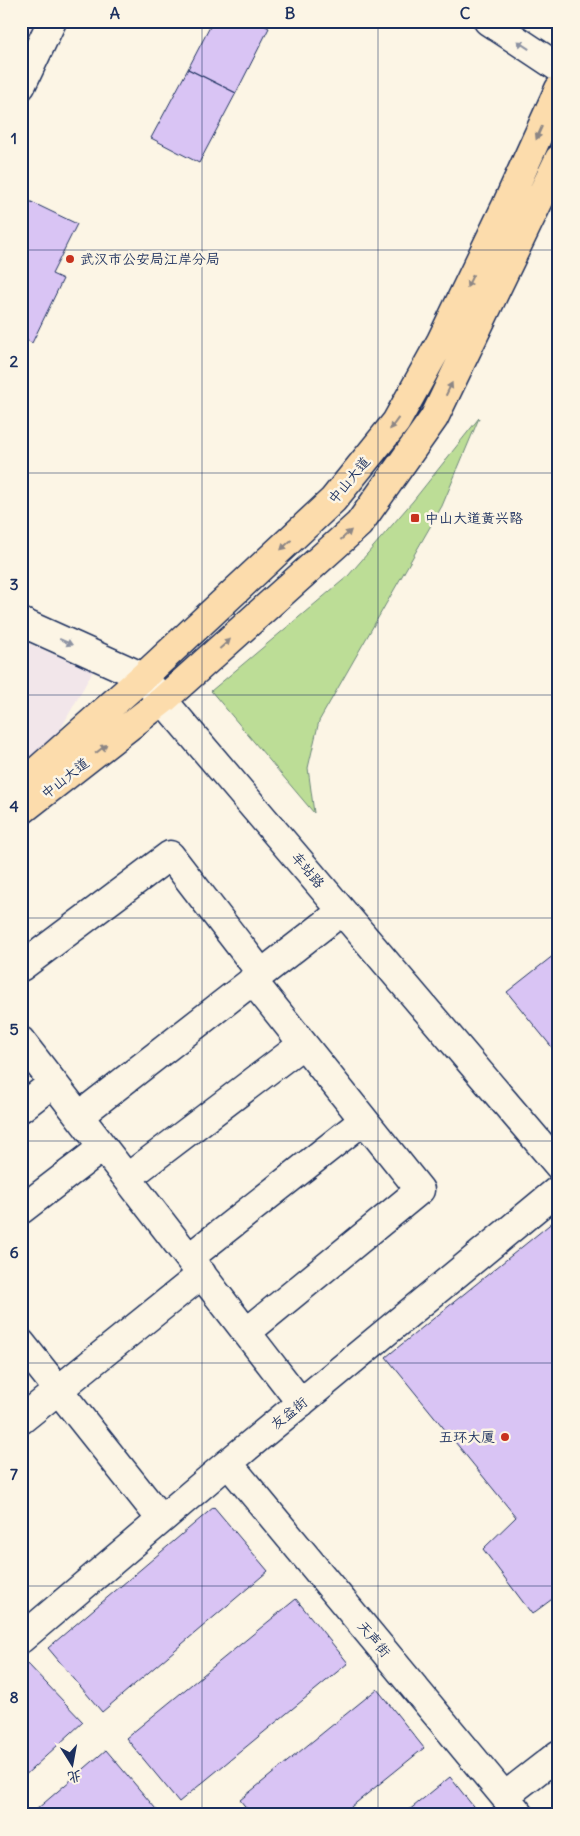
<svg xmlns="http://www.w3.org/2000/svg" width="580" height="1836" font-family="Delius,'LXGW WenKai TC',sans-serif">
<rect width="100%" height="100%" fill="#fcf5e5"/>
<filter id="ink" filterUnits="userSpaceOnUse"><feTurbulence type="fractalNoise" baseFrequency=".02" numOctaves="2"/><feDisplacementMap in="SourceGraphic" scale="10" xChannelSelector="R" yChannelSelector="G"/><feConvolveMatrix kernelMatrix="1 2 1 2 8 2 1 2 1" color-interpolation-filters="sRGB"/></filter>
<g filter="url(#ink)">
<path fill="#f2e6ea" d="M21 21H35L21 52Z
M21 640 93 671 46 755 21 772Z"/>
<path fill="#bcdd96" stroke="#6c867a" d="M479 418 442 506 319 721 308 768 314 813 211 691 348 576 413 501Z"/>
<path fill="#d9c4f4" stroke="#1b2f5e" d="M213 21H256L269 28 236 93 188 69Z
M188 69 236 93 199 163 151 138Z
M21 197 77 224 52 274 63 279 32 343 21 337Z
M559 951V1056L507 992Z
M559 1217V1594L532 1614 483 1549 516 1517 386 1357Z
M214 1507 268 1571 102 1712 48 1648Z
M296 1599 348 1663 179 1802 126 1738Z
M28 1664 83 1722 21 1779V1670Z
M377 1689 424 1748 341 1815H252L240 1800Z
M106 1750 161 1815H30Z
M450 1777 480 1815H403Z"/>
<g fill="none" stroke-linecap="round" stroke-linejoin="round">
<defs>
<path id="minor" d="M488 21 559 68
M21 86 52 21
M21 622 143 677 559 1166
M21 967 170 855 261 973
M21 1041 301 1403
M21 1108 53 1083
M79 1116 342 911
M127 1178 303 1044
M21 1210 103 1147
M189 1258 364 1120
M247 1332 420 1190 252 980
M21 1343 161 1519
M21 1420 202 1274
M228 1463 520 1815
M21 1639 228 1463 559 1189
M505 1796 559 1754"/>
<path id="major" d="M21 783 39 769 143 677 333 500 396 422 441 341 506 206 559 89
M21 811 163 700 359 524 434 418 559 159"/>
</defs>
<use href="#minor" stroke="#1b2f5e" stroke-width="31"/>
<use href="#major" stroke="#1b2f5e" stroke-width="31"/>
<use href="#minor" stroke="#fcf5e5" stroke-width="28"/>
<use href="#major" stroke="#fcdcac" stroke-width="28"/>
</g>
<defs><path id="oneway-solid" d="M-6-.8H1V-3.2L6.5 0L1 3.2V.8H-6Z" transform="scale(1.25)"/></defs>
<g fill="#8c92a2">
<use href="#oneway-solid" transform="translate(523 45) rotate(-146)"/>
<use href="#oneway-solid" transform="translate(66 642) rotate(25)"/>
</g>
<g fill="#8c8685">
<use href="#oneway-solid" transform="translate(539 133) rotate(114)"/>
<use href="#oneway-solid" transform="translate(470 281) rotate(116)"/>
<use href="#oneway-solid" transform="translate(449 389) rotate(-64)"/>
<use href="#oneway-solid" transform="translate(394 424) rotate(126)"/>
<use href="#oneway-solid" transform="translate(346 535) rotate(-42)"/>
<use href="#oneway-solid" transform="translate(286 545) rotate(137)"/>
<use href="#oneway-solid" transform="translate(225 644) rotate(-42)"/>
<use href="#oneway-solid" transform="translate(101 749) rotate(-38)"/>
</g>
</g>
<path fill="none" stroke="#1b2f5e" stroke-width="1" stroke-opacity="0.55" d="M202 21V1815M378 21V1815M21 250H559M21 473H559M21 695H559M21 918H559M21 1141H559M21 1363H559M21 1586H559"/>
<g fill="#c8321e" stroke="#fcf5e5" stroke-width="2">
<circle cx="70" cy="259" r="5"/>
<rect x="410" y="513" width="10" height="10" rx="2.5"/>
<circle cx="505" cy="1437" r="5"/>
</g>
<g text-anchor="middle" stroke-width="5" stroke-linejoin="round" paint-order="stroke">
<g font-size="14" fill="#1b2f5e" stroke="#fcf5e5" text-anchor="start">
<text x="80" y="264">武汉市公安局江岸分局</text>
<text x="425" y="523">中山大道黄兴路</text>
<text x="495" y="1442" text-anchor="end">五环大厦</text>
</g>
<g font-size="14" fill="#1b2f5e" stroke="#fcf5e5">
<text transform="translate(349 480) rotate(-50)" y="5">中山大道</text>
<text transform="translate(65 778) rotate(-38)" y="5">中山大道</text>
<text transform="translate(308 870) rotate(50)" y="5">车站路</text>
<text transform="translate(289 1413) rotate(-39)" y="5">友益街</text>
<text transform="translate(374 1639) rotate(50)" y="5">天声街</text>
</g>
</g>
<rect width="580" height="1836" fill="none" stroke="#fcf5e5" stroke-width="55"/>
<g transform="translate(72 1764) rotate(169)" stroke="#fcf5e5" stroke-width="4" paint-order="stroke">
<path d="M0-4L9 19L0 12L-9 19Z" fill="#1b2f5e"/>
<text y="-8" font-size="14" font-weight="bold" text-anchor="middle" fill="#1b2f5e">北</text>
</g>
<rect x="28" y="28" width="524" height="1780" fill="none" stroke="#1b2f5e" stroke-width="2"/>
<g font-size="16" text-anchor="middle" font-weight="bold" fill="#1b2f5e">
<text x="115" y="19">A</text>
<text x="290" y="19">B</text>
<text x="465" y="19">C</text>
<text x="14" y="144">1</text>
<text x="14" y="367">2</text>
<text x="14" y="590">3</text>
<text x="14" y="812">4</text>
<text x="14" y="1035">5</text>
<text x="14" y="1258">6</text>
<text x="14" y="1480">7</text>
<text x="14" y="1703">8</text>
</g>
</svg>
